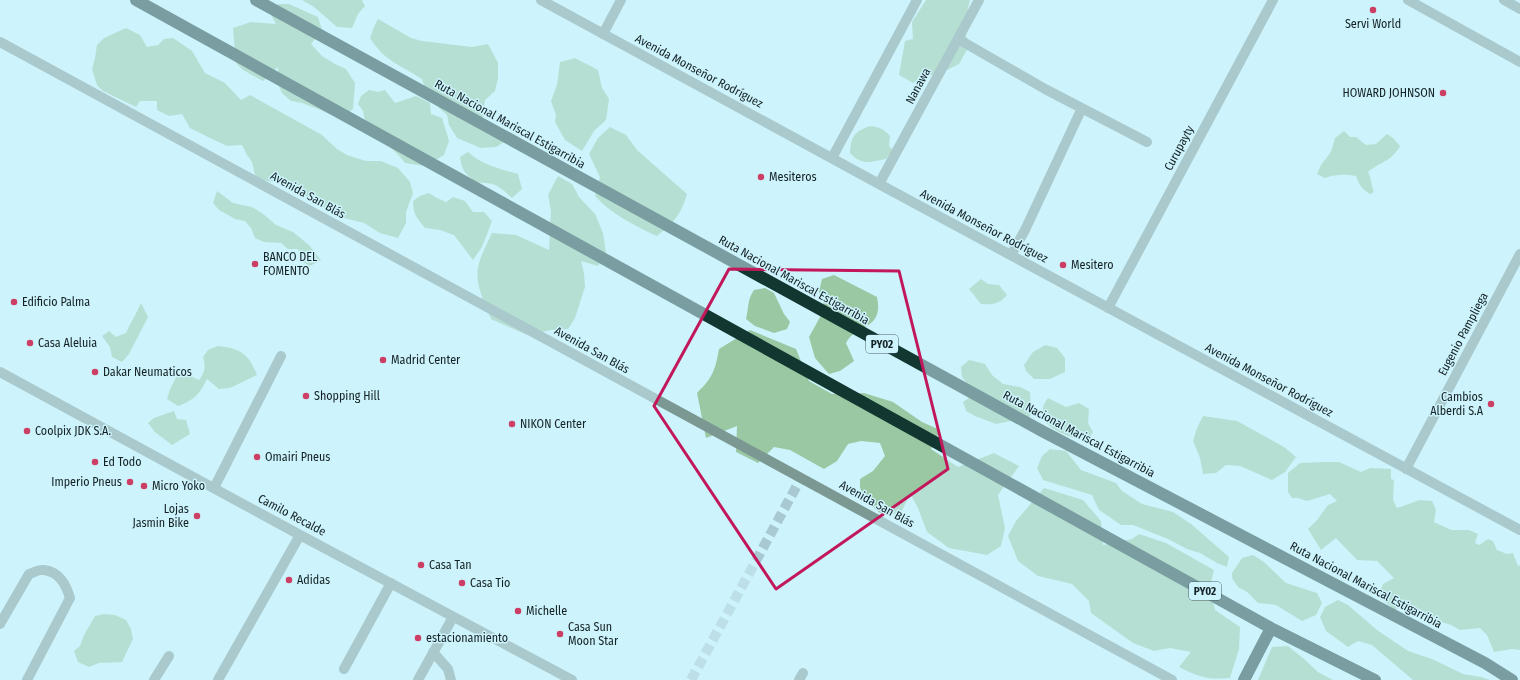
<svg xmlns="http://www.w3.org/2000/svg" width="1520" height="680" font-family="'Fira Sans Condensed',sans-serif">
<rect width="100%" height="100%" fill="#cdf3fc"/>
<path fill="#9ac8a2" d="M302 0H362L365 6 358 14 352 28 337 27 314 7Z
M926 0H970L963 30 970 44 959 64 939 74 923 76 913 83 899 75 905 41 913 39 912 22Z
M278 4H289L318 17 322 30 311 44 322 56 335 64 346 69 355 83 353 109 341 119 318 109 302 103 291 101 282 93 278 84V67L263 81 243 70 236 63 233 28 251 22 276 24 271 15Z
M378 19 411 38 422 41 472 47 488 44 498 63V78L495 91 485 100 483 118 504 142 496 147 481 148 457 138 449 125 447 115 439 108 425 88 422 79C401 65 384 61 370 38L374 27Z
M126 28 140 35 147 47 158 45 164 39 173 38 192 51 205 73 225 83 241 100 250 95 322 135 337 149 347 155 366 161H381L398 168 410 182 413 193 406 212V223L398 238 380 233 364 223 340 217 308 198 283 180C272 183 265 182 255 175L252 162 247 155 242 145 227 146 206 136 190 128 182 114 169 116 157 110V101H140L136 107 103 91 97 85 92 69 95 58 97 45 104 38Z
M575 58 598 70 602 88 609 99 606 120 594 131 582 151 565 140 555 122 556 115 551 101 557 85 560 62Z
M369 90 378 92 385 90 395 103 416 96 430 103 431 114 442 118 449 141 444 155 425 166 405 163C395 150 383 140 368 135L363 111 358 104 361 96Z
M870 126C879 127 884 129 890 136L889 146 893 150 886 159C870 162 862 166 850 153 851 136 855 131 870 126Z
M610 127 626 135 637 150 687 194C681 214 674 223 657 236 636 227 610 213 595 196L600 177 589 154 598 138Z
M1344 131 1350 137H1356L1366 145 1376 144 1387 134 1393 138 1400 146C1391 162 1381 161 1368 172 1372 179 1371 186 1374 192L1370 194C1362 189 1359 185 1356 176 1345 174 1336 174 1325 178L1317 174 1321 165 1331 152 1335 138Z
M468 152C482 165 500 169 518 174L522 189 512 198C499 186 495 182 477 183 466 174 462 172 460 157Z
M558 176 572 184 579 197 595 214 603 233 606 253 598 266 581 261 584 273 585 287 575 318 568 329 551 330 527 335 491 319C485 304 475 285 478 268 480 256 487 244 492 233L516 235 549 250 551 211 548 195Z
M217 191 233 203 252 207 262 213 276 225 293 232 309 245 321 260 310 266 301 261 298 249H288L281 243 264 242 255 238 251 228 245 221 235 219 219 210 213 203Z
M429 193 435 197 446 202 453 197 465 201 473 212H484L492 221 482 247 473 260 454 235 440 230 425 228C417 218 413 215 413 201L420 196Z
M834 275 877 297C884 331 856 323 846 343L854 361 840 371 829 374 815 358 809 337 825 308 819 292 822 279Z
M981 279 988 284 999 285 1007 295C1000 304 992 305 981 304L969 289Z
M765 288 774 293 784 314 790 322 787 329 774 333 755 326 746 319C749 307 747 300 754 290Z
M141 303 148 317 129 354 122 362 112 357 110 347 102 336 109 331 116 337 126 333C130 323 137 313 141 303Z
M750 330 796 349 809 381 832 394 864 393 893 402 922 422 940 430 931 449 958 467 994 453 1019 466 998 495 1005 528 1001 546 987 555 949 548 927 532 918 508 910 494 900 515 880 513 864 499 860 487V479L873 471 885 456 880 443 861 441 848 444 837 461 824 469 790 450 774 447 758 463 736 452 737 426 706 438 697 393C713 377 715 371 719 349Z
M1045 345 1057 348 1065 358V372L1050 379H1034L1026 371 1024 365 1033 352Z
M218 346C240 348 249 354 257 375L230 388 219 389 207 379C199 395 194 400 178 406L167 399 170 389 178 374 188 375 199 380C205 372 206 367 203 357L208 350Z
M969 360 985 364 992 375 1003 384 1020 387 1030 392 1031 411 1030 417 996 424 975 416 966 411 963 402 975 394 962 377 961 367Z
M1048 398 1066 407 1079 403 1089 409 1088 423 1093 432 1087 442C1073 438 1038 429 1043 409 1043 405 1046 401 1048 398Z
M174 411 177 419 186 420 190 434 172 445 155 432 148 423 154 418Z
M1203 416 1237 421 1284 447 1296 457 1285 472 1272 480 1240 466 1226 465 1216 473 1203 474 1200 458 1193 441 1197 428Z
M1050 449 1066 451 1081 470 1116 483 1122 491 1142 504 1173 512 1191 524 1229 557 1227 567 1217 563 1200 553 1187 549 1168 539 1133 525H1121L1099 510 1092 495 1043 480 1037 468 1042 456Z
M1323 462H1339L1361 472 1370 468 1391 469V479L1394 480 1393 500 1397 508 1420 500 1432 501 1436 510 1434 522 1451 530H1469L1478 534 1475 543 1479 545 1488 539 1493 541 1497 550 1507 554 1513 553 1518 566 1520 565V650L1512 649 1494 652 1487 635 1480 628 1460 630 1451 625 1417 614 1405 603 1395 610 1378 596 1383 584 1394 578 1377 561 1357 560 1336 538 1321 550 1308 529 1317 520 1328 505 1337 501 1330 494 1307 501 1298 498H1292L1288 492V473L1300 463Z
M1044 488 1083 500 1101 521 1103 545 1132 539 1139 534 1166 543 1214 570 1210 586 1215 610 1240 627 1239 649 1230 678C1206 680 1199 677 1179 667L1191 652 1170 648 1154 651 1133 643 1091 613 1089 601 1072 584 1038 576 1018 561 1008 536 1016 521Z
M1253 555 1264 562 1286 583 1317 593 1322 603 1316 615 1302 621 1276 605 1258 603 1247 592 1238 587 1232 578V573L1242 558Z
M1338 600 1348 605 1377 630 1408 651 1432 659 1463 674 1481 677 1490 680H1413L1372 645 1358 641 1348 647 1326 631 1320 617 1325 607Z
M104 614 115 615 126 620 131 629 133 639 122 662 99 663 89 667 78 662 74 651 80 646 84 635 95 616Z
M1288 646 1303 658 1318 672 1333 680H1258L1272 647Z"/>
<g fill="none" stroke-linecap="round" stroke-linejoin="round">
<path stroke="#a8c9d1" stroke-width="10" stroke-dasharray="10 5" stroke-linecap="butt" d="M691 680 801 478"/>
<path stroke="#7c9892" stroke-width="10" d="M541 0 879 184 1520 530
M1408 0 1520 62
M1504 0 1520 9
M603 34 621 0
M958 39 1045 89 1147 142
M0 42 1172 680
M832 158 917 0
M879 184 979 0
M1011 255 1025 230 1082 108
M1108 308 1273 0
M0 372 300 535 572 680
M1406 469 1520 254
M214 488 281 356
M0 624 29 574C33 573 39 569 44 570 60 572 66 585 70 598L27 680
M433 652 448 669 451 680
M344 669 391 583
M154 680 169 656
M218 680 300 535
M418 680 453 617
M799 680 803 673"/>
<path stroke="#123731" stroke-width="12" d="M136 0 1271 628 1375 680
M256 0 1042 431 1485 663 1512 680
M1244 680 1271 628"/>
</g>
<path d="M0 0H1520V680H0ZM729 269 899 271 948 469 776 589 654 406Z" fill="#cdf3fc" fill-opacity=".55" fill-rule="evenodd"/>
<path fill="none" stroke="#c2185b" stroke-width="3" stroke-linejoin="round" d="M729 269 899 271 948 469 776 589 654 406Z"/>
<g fill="#cd3e64" stroke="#cdf3fc" stroke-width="1.5">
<circle cx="1373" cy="10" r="4"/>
<circle cx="1443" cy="93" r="4"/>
<circle cx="761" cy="177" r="4"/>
<circle cx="255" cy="264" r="4"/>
<circle cx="1063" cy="265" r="4"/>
<circle cx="14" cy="302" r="4"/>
<circle cx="30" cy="343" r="4"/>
<circle cx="383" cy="360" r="4"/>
<circle cx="95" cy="372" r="4"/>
<circle cx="306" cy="396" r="4"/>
<circle cx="1491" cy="404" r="4"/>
<circle cx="512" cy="424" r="4"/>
<circle cx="27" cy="431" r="4"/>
<circle cx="257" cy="457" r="4"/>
<circle cx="95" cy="462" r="4"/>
<circle cx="130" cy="482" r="4"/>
<circle cx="144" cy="486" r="4"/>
<circle cx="197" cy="516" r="4"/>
<circle cx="421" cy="565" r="4"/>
<circle cx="289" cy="580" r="4"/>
<circle cx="462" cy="583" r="4"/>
<circle cx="518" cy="611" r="4"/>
<circle cx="560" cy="634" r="4"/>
<circle cx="418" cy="638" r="4"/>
</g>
<g text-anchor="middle" stroke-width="3" stroke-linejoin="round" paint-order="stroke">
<g fill="#cdf3fc" stroke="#4c6166" stroke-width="1">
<rect x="866" y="335" width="32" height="18" rx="3"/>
<rect x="1189" y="582" width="32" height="18" rx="3"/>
</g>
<g font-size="11" font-weight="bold" fill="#142225">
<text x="882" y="348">PY02</text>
<text x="1205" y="595">PY02</text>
</g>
<g font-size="12" fill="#142225" stroke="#cdf3fc" text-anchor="start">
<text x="1373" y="28" text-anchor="middle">Servi World</text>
<text x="1435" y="97" text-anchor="end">HOWARD JOHNSON</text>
<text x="769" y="181">Mesiteros</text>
<text x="263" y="261">BANCO DEL<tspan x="263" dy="14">FOMENTO</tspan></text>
<text x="1071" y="269">Mesitero</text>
<text x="22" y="306">Edificio Palma</text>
<text x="38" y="347">Casa Aleluia</text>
<text x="391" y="364">Madrid Center</text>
<text x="103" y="376">Dakar Neumaticos</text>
<text x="314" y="400">Shopping Hill</text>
<text x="1483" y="401" text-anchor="end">Cambios<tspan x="1483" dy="14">Alberdi S.A</tspan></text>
<text x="520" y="428">NIKON Center</text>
<text x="35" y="435">Coolpix JDK S.A.</text>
<text x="265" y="461">Omairi Pneus</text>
<text x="103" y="466">Ed Todo</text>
<text x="122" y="486" text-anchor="end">Imperio Pneus</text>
<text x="152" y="490">Micro Yoko</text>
<text x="189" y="513" text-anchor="end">Lojas<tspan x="189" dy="14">Jasmin Bike</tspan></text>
<text x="429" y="569">Casa Tan</text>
<text x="297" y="584">Adidas</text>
<text x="470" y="587">Casa Tio</text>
<text x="526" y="615">Michelle</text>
<text x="568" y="631">Casa Sun<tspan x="568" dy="14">Moon Star</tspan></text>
<text x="426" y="642">estacionamiento</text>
</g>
<g font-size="12" fill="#142225" stroke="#cdf3fc">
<text transform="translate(699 71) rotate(28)" y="4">Avenida Monseñor Rodríguez</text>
<text transform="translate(918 86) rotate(-62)" y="4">Nanawa</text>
<text transform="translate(510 124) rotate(29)" y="4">Ruta Nacional Mariscal Estigarribia</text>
<text transform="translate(1179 148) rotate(-62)" y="4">Curupayty</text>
<text transform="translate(308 195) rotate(29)" y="4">Avenida San Blás</text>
<text transform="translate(984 226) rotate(28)" y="4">Avenida Monseñor Rodríguez</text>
<text transform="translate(794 280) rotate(29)" y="4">Ruta Nacional Mariscal Estigarribia</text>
<text transform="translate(1463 334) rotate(-62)" y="4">Eugenio Pampliega</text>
<text transform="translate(592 350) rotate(29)" y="4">Avenida San Blás</text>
<text transform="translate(1269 380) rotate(28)" y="4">Avenida Monseñor Rodríguez</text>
<text transform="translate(1079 434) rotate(28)" y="4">Ruta Nacional Mariscal Estigarribia</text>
<text transform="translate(877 504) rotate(29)" y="4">Avenida San Blás</text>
<text transform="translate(292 515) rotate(28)" y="4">Camilo Recalde</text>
<text transform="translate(1366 585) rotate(28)" y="4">Ruta Nacional Mariscal Estigarribia</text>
</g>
</g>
</svg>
